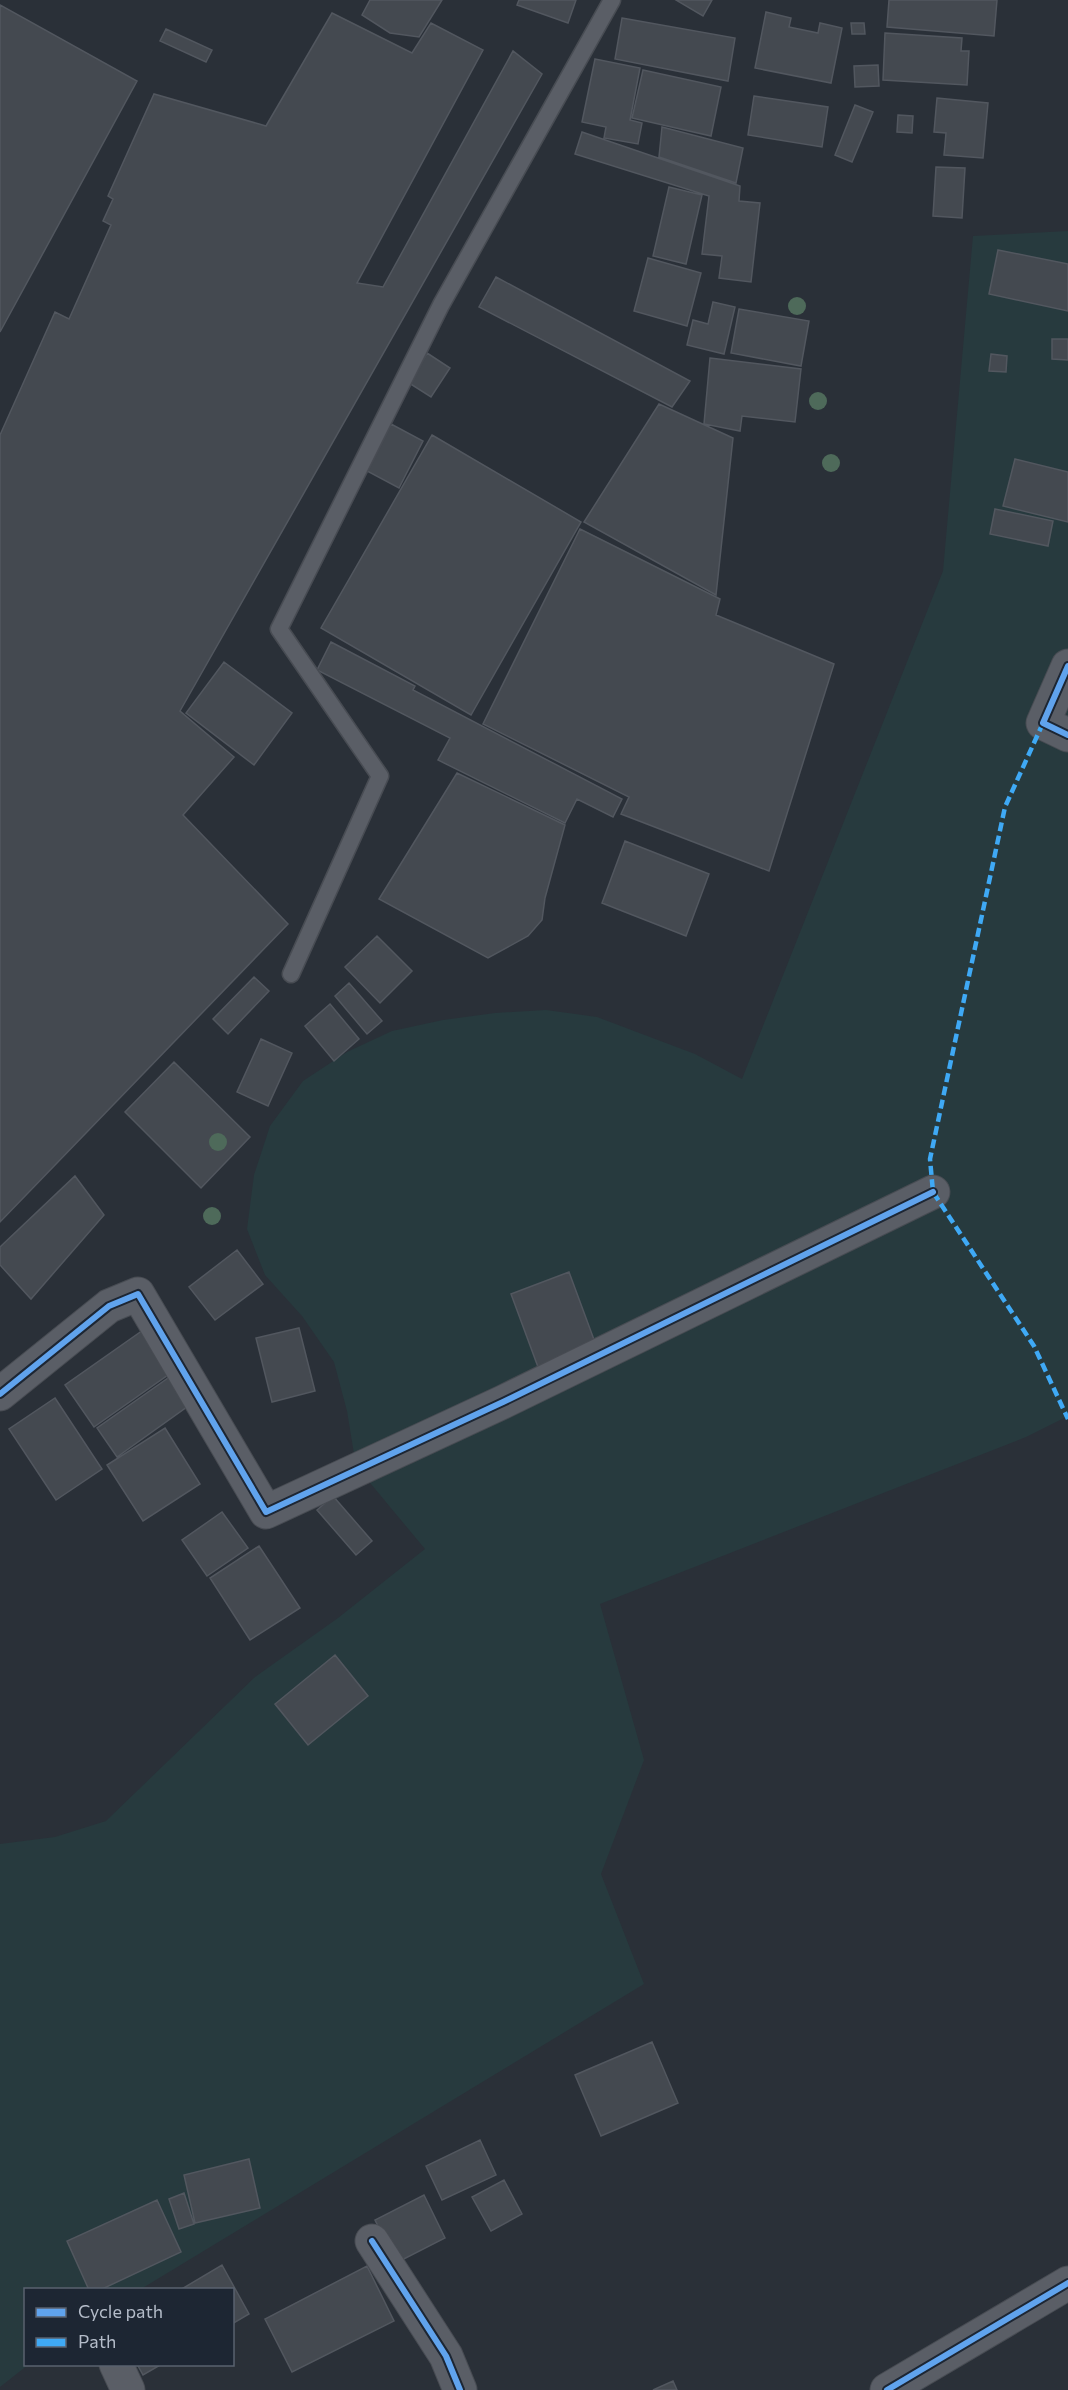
<svg xmlns="http://www.w3.org/2000/svg" width="1068" height="2390" font-family="Commissioner,sans-serif">
<rect width="100%" height="100%" fill="#2a3038"/>
<path fill="#273a3e" d="M1068 231V1416L1026 1437 600 1604 644 1760 601 1874 644 1984 141 2289 26 2290V2364L28 2365 0 2387V1844L55 1837 106 1821 255 1677 338 1618 425 1549 356 1466 347 1411 334 1362 302 1316 265 1275 247 1229 254 1175 270 1126 303 1081 347 1052 392 1031 443 1020 495 1013 546 1010 597 1017 695 1054 742 1079 943 571 973 236Z"/>
<path fill="#444950" stroke="#52575f" stroke-width="1.5" d="M370 0H442L419 37 390 33 362 15Z
M519 0H576L568 23 517 5Z
M676 0H712L703 16Z
M889 0H997L994 36 887 27Z
M0 5 137 81 0 332Z
M766 12 791 18 789 27 818 33 820 23 842 28 831 83 755 68Z
M332 13 412 53 431 23 483 50 357 283 383 287 513 51 542 74 180 711 234 757 183 815 288 924 0 1222V435L55 312 69 319 111 225 103 221 113 199 108 196 154 94 266 126Z
M622 18 735 38 728 81 615 59Z
M851 23H864L865 34H852Z
M166 29 212 50 206 62 160 41Z
M885 33 962 38 961 51H969L967 85 883 80Z
M595 59 640 68 630 120 642 123 638 144 604 138 606 127 582 122Z
M878 65 879 86 855 87 854 66Z
M643 70 721 87 711 136 632 118Z
M754 96 828 107 822 147 748 135Z
M937 98 988 103 983 158 944 155 946 133 934 132Z
M855 105 873 112 852 162 835 155Z
M898 115 913 116 912 133 897 132Z
M662 127 743 148 736 183 659 157Z
M582 132 740 186 739 201 760 203 751 282 719 278 722 256 702 254 709 196 575 154Z
M936 167 965 168 962 218 933 216Z
M669 187 702 195 686 264 653 256Z
M998 250 1068 264V311L989 294Z
M648 258 701 273 687 326 634 311Z
M496 277 690 381 672 407 479 307Z
M713 302 735 307 724 354 687 345 693 320 708 324Z
M739 309 809 321 801 366 731 353Z
M1052 339H1068V360L1052 359Z
M427 353 450 368 431 397 409 383Z
M991 354 1007 356 1006 372 989 371Z
M710 358 801 369 795 422 742 416 740 431 704 424Z
M659 404 733 438 716 595 584 522Z
M391 424 423 441 399 488 367 471Z
M432 435 581 522 471 715 321 628Z
M1015 459 1068 472V522L1003 506Z
M995 509 1053 521 1048 546 990 534Z
M580 529 720 599 716 615 834 664 769 871 621 814 629 797 483 724Z
M331 642 415 686 413 690 622 799 613 817 577 799 565 823 438 760 450 738 317 670Z
M224 662 292 713 254 765 186 713Z
M457 773 565 825 545 898 542 920 528 936 488 958 379 899Z
M625 841 709 874 686 936 602 903Z
M377 936 412 971 380 1003 345 967Z
M254 977 269 991 228 1034 213 1019Z
M349 983 382 1021 367 1034 335 996Z
M330 1004 359 1039 334 1061 305 1026Z
M261 1039 292 1053 268 1106 237 1092Z
M174 1062 250 1137 201 1188 125 1112Z
M75 1176 104 1215 31 1299 0 1265V1247Z
M237 1250 263 1284 215 1320 189 1287Z
M569 1272 596 1345 538 1367 511 1294Z
M146 1328 175 1370 94 1427 65 1385Z
M299 1328 315 1391 272 1402 256 1338Z
M178 1371 198 1399 117 1457 97 1428Z
M55 1398 102 1469 56 1500 9 1429Z
M165 1428 200 1484 143 1521 107 1465Z
M333 1496 372 1541 356 1555 317 1510Z
M222 1512 248 1548 207 1576 182 1540Z
M259 1546 300 1608 250 1640 210 1578Z
M335 1655 368 1696 308 1745 275 1704Z
M652 2042 678 2103 601 2136 575 2075Z
M480 2140 496 2175 442 2200 426 2166Z
M249 2159 260 2208 195 2223 184 2175Z
M504 2180 522 2214 491 2231 472 2197Z
M184 2193 194 2224 179 2229 169 2199Z
M424 2195 445 2238 396 2263 375 2220Z
M157 2200 181 2252 100 2290H89L67 2241Z
M222 2265 249 2314 232 2324V2290H180Z
M367 2266 394 2321 292 2372 265 2319Z
M137 2364H162L143 2375Z
M673 2381 677 2390H653Z"/>
<g fill="none" stroke-linecap="round" stroke-linejoin="round">
<defs>
<path id="lane" d="M291 974 380 776 279 629 441 305 612 0"/>
<path id="street" d="M1068 666 1043 723 1068 735
M0 1394 109 1306 138 1294 266 1512 503 1402 933 1192
M372 2241 446 2356 460 2390
M116 2364 128 2390
M887 2390 1068 2283"/>
</defs>
<use href="#lane" stroke="#484c53" stroke-width="19"/>
<use href="#street" stroke="#484c53" stroke-width="35"/>
<use href="#lane" stroke="#5a5e66" stroke-width="16"/>
<use href="#street" stroke="#5a5e66" stroke-width="33"/>
<path stroke="#3fa9f5" stroke-width="4.5" stroke-dasharray="9 4.5" stroke-linecap="butt" d="M1043 723 1005 807 930 1159 933 1192 1034 1346 1068 1419"/>
<defs>
<path id="cycleway" d="M1068 666 1043 723 1068 735
M0 1394 109 1306 138 1294 266 1512 503 1402 933 1192
M372 2241 446 2356 460 2390
M887 2390 1068 2283"/>
</defs>
<use href="#cycleway" stroke="#1d2633" stroke-width="10"/>
<use href="#cycleway" stroke="#60a3ed" stroke-width="6"/>
</g>
<g fill="#4e6a5a">
<circle cx="797" cy="306" r="9"/>
<circle cx="818" cy="401" r="9"/>
<circle cx="831" cy="463" r="9"/>
<circle cx="218" cy="1142" r="9"/>
<circle cx="212" cy="1216" r="9"/>
</g>
<rect x="24" y="2288" width="210" height="78" fill="#1d2633" stroke="#59626f" stroke-width="1.5"/>
<rect x="36" y="2308" width="30" height="9" fill="#60a3ed" stroke="#59626f" stroke-width="1.5"/>
<text x="78" y="2318" font-size="18" fill="#b4bcc9">Cycle path</text>
<rect x="36" y="2338" width="30" height="9" fill="#3fa9f5" stroke="#59626f" stroke-width="1.5"/>
<text x="78" y="2348" font-size="18" fill="#b4bcc9">Path</text>
</svg>
